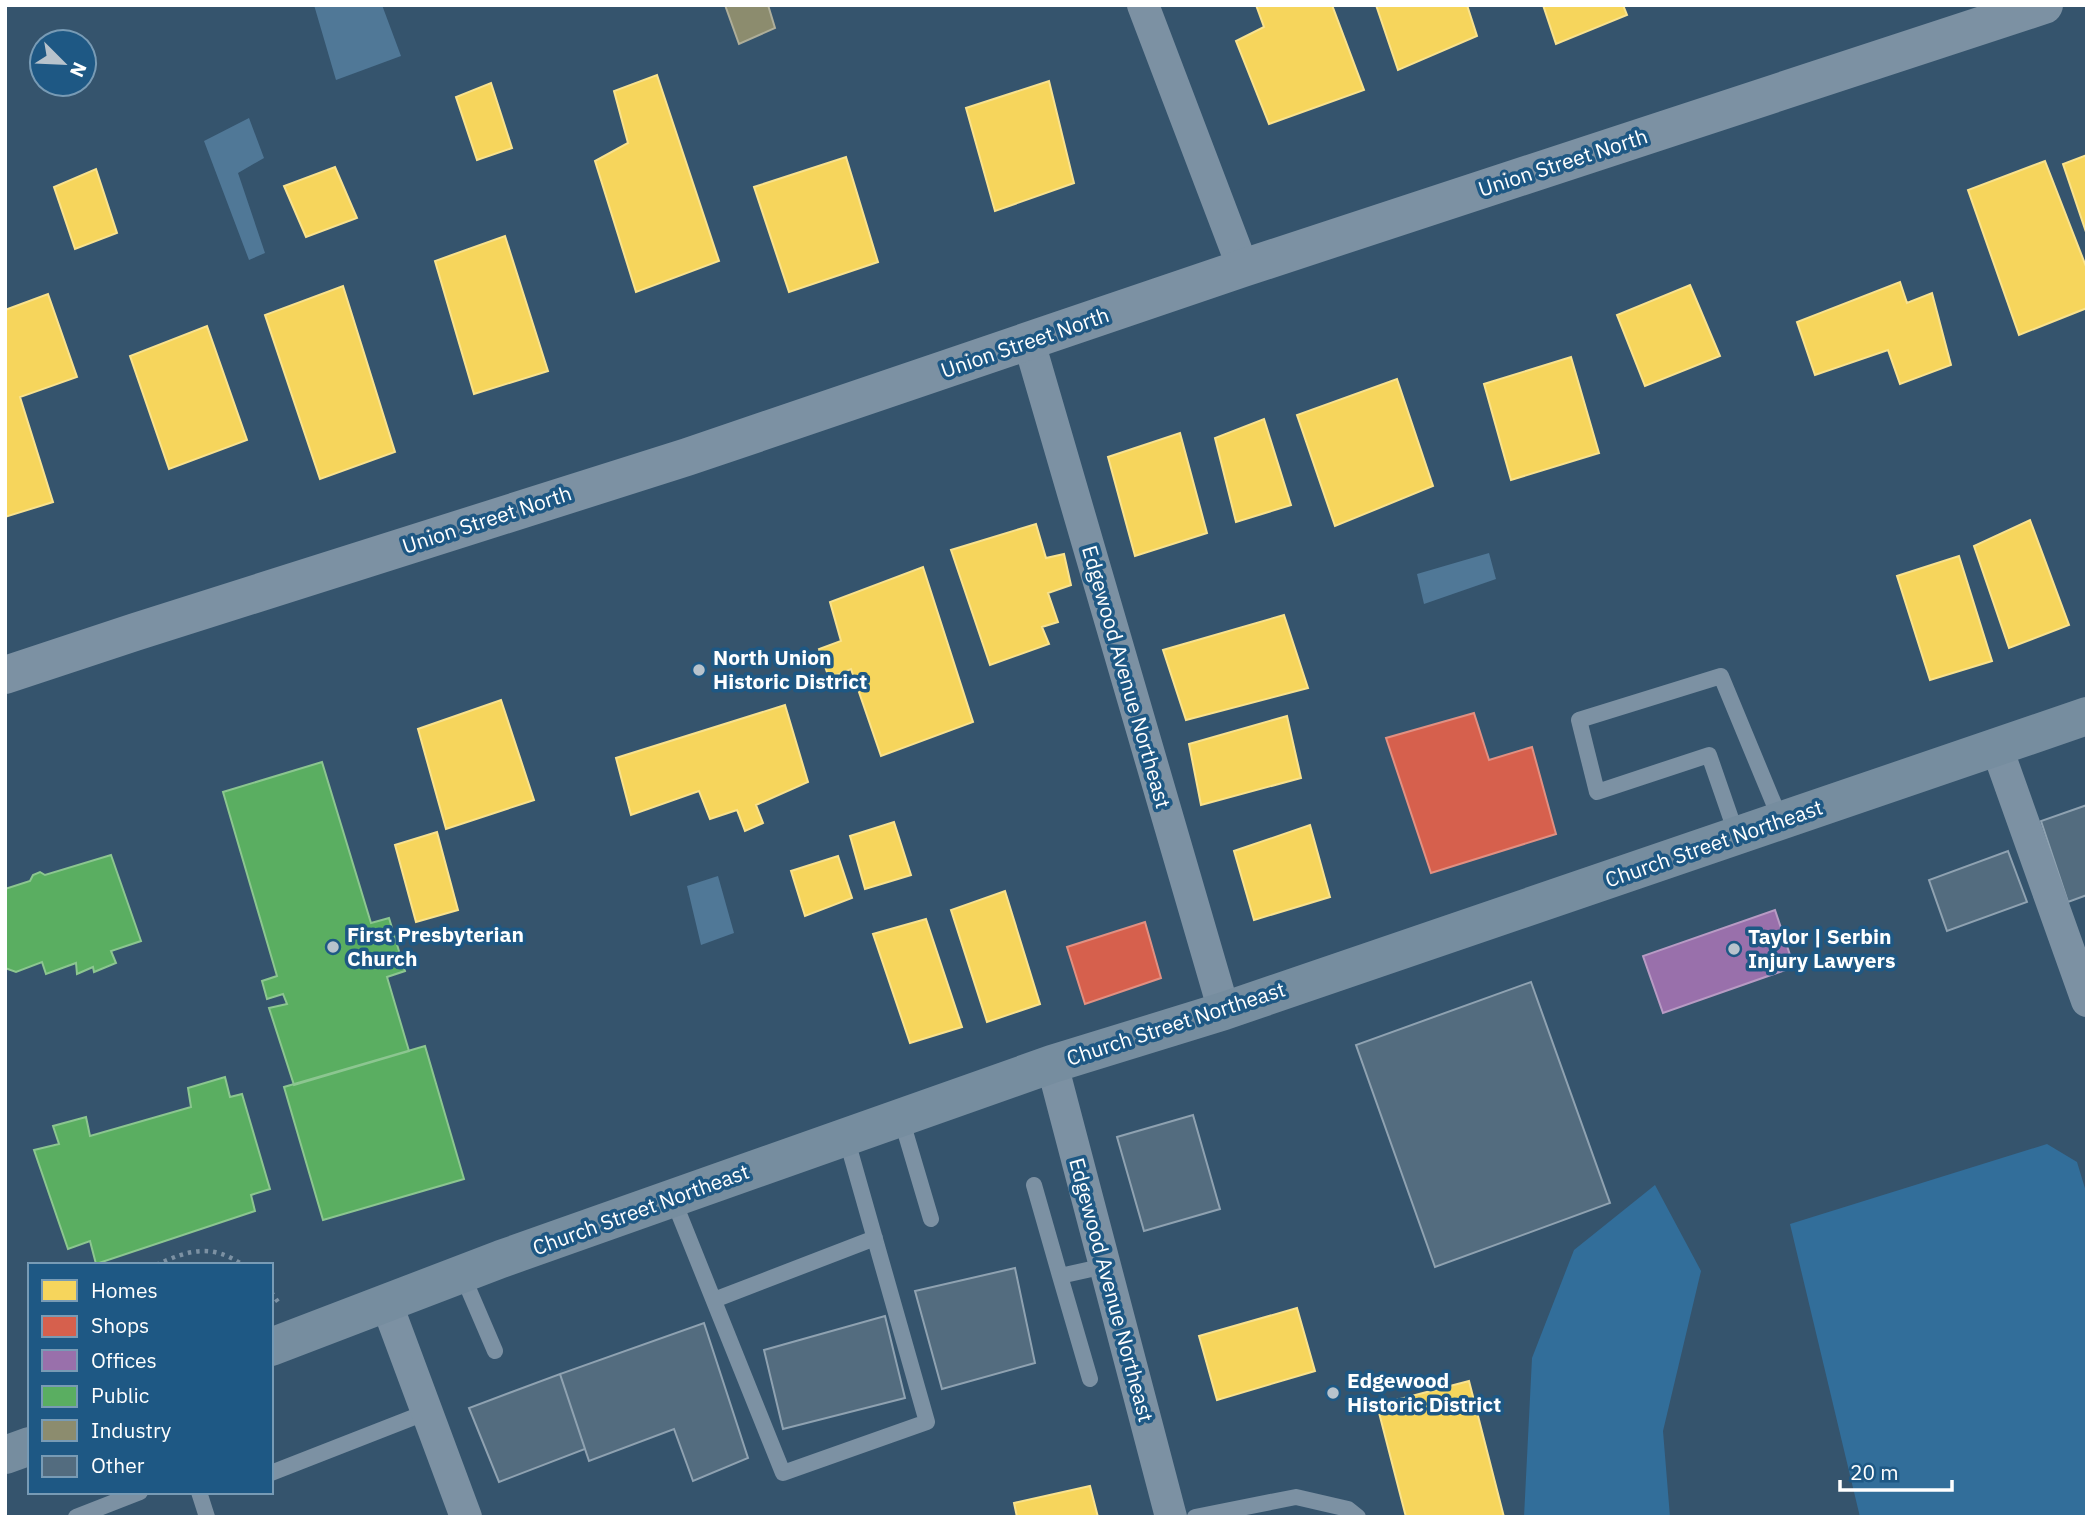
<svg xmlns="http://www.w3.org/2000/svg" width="2092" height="1522" font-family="'IBM Plex Sans',sans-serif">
<rect width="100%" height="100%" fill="#35546d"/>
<path fill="#326e9a" d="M2047 1144 2077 1162 2087 1195V1517H1860L1790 1224Z
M1655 1185 1701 1271 1663 1431 1670 1517H1524L1532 1358 1574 1250Z"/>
<path fill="#507897" d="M314 5H382L401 56 336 80Z
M249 118 264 158 238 173 265 253 249 260 204 141Z
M1489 553 1496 579 1424 604 1417 574Z
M718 876 734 933 701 945 687 886Z"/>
<path fill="#f6d55c" stroke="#f9e28d" stroke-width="2" d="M1256 5H1332L1364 90 1269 124 1236 41 1264 27Z
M1376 5H1467L1477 36 1398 70Z
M1543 5H1623L1627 15 1556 44Z
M657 75 719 261 636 292 595 161 628 143 614 91Z
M1049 81 1074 183 995 211 966 108Z
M491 83 512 148 477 160 456 97Z
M2087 155V235L2063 164Z
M846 157 878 262 789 292 754 187Z
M2045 161 2087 269V308L2019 335 1968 190Z
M335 167 357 218 306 237 284 186Z
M96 169 117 233 75 249 54 187Z
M505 236 548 371 474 394 435 261Z
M1900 282 1907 303 1932 293 1951 365 1900 384 1888 350 1815 375 1797 322Z
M1690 285 1720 356 1645 386 1617 315Z
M343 286 395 452 320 479 265 315Z
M48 294 77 377 20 397 53 502 5 517V310Z
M207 326 247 440 169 469 130 356Z
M1571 357 1599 453 1511 480 1484 384Z
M1397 379 1433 486 1335 526 1297 415Z
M1264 419 1291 505 1236 522 1215 438Z
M1180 433 1207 533 1135 556 1108 457Z
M2030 520 2069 625 2009 648 1974 546Z
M1036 524 1046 558 1064 554 1071 585 1048 593 1058 622 1042 627 1049 644 990 665 951 550Z
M1959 556 1992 661 1930 680 1897 576Z
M923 567 973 722 881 756 851 669 829 678 819 649 841 641 830 602Z
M1284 615 1308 688 1186 720 1163 650Z
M501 700 534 800 446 829 418 729Z
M785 705 808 782 756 805 763 823 745 831 737 810 710 819 699 791 631 815 616 758Z
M1287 716 1301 778 1201 805 1189 744Z
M894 822 911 875 865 889 850 836Z
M1310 825 1330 897 1254 920 1234 851Z
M437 832 458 910 416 922 395 845Z
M838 856 852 898 805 916 791 871Z
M1005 891 1040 1004 987 1022 951 910Z
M926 919 962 1027 910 1043 873 934Z
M1297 1308 1315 1371 1217 1400 1199 1336Z
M1469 1381 1504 1517H1406L1377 1405Z
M1090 1486 1098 1517H1017L1014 1503Z"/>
<path fill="#d6604d" stroke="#e29082" stroke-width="2" d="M1474 713 1489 760 1532 747 1556 834 1431 873 1386 738Z
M1145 922 1161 978 1085 1004 1067 947Z"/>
<path fill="#9970ab" stroke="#b89bc4" stroke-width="2" d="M1775 910 1794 967 1663 1013 1643 956Z"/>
<path fill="#5aae61" stroke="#8cc690" stroke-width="2" d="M322 762 371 923 389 918 405 971 387 977 409 1051 294 1085 269 1008 287 1004 283 994 267 999 262 981 277 976 223 792Z
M111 855 141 941 111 951 116 963 94 972 93 967 77 974 76 963 46 974 42 962 16 972 5 968V889L30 881 33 875 40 872 45 875Z
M425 1046 464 1179 323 1220 284 1087Z
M225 1077 230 1097 242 1094 270 1189 251 1195 255 1211 96 1264 90 1241 68 1249 34 1150 59 1144 53 1126 86 1117 90 1136 191 1107 188 1088Z"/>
<path fill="#8c8c6e" stroke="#aeae9a" stroke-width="2" d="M725 5H768L775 28 739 44Z"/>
<path fill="#536c7f" stroke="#8fa2b1" stroke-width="2" d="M2087 805V895L2068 902 2041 821Z
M2008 851 2027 902 1947 931 1929 880Z
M1531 982 1610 1203 1435 1267 1356 1045Z
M1193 1115 1220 1209 1144 1231 1117 1137Z
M1015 1268 1035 1363 942 1389 915 1291Z
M885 1316 905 1398 783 1429 764 1350Z
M704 1323 748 1458 693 1481 674 1429 589 1461 560 1374Z
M560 1374 585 1449 499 1482 469 1408Z"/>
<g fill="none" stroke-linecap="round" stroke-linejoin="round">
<path stroke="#7c91a3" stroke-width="4.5" stroke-dasharray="3.5 5" stroke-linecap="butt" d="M156 1265C189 1250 211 1243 243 1265
M271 1292 278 1302"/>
<path stroke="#7c91a3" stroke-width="16" d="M1737 836 1709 755 1597 792 1579 720 1721 676 1781 821
M901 1118 931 1219
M1034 1185 1060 1276 1105 1266
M673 1199 783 1473 927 1422 846 1137
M462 1274 495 1351
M1060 1276 1090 1379
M714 1300 875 1238
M271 1473 427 1412
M199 1492 207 1517
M76 1517 140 1492
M1195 1517 1296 1497 1348 1509 1358 1517"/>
<path stroke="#7c91a3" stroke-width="32" d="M1143 5 1243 268
M1029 342 1224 1011
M1997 748 2087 1001
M1052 1064 1171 1517
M386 1302 466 1517"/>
<path stroke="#7c91a3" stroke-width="38" d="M5 675 135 632 687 457 1243 268 2044 5"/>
<path stroke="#768d9f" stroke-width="38" d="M271 1347 501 1259 1052 1064 1224 1011 2087 716
M5 1455 30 1446"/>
</g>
<g fill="#b8c3cc" stroke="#1e5884" stroke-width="2.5">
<circle cx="699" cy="670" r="7"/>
<circle cx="333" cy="947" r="7"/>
<circle cx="1734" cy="949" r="7"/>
<circle cx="1333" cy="1393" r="7"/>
</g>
<g text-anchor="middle" stroke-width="7" stroke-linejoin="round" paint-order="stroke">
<g font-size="21" fill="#fff" stroke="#1e5884">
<text transform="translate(1563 163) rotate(-18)" y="7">Union Street North</text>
<text transform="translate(1025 343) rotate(-19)" y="7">Union Street North</text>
<text transform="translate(487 520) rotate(-18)" y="7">Union Street North</text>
<text transform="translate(1126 677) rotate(74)" y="7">Edgewood Avenue Northeast</text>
<text transform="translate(1714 844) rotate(-19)" y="7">Church Street Northeast</text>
<text transform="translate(1176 1024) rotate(-18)" y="7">Church Street Northeast</text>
<text transform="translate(641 1210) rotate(-20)" y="7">Church Street Northeast</text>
<text transform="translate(1111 1290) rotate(75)" y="7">Edgewood Avenue Northeast</text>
</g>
<g font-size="21" font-weight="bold" fill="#fff" stroke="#1e5884" text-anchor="start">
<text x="713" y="665">North Union<tspan x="713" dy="24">Historic District</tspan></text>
<text x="347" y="942">First Presbyterian<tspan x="347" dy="24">Church</tspan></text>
<text x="1748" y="944">Taylor | Serbin<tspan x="1748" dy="24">Injury Lawyers</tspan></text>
<text x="1347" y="1388">Edgewood<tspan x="1347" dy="24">Historic District</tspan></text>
</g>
</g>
<rect width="2092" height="1522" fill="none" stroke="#ffffff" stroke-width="14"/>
<rect x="28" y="1263" width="245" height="231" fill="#1e5884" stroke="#789bb5" stroke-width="2"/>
<rect x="42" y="1280" width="35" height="21" fill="#f6d55c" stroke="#789bb5" stroke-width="2"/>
<text x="91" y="1298" font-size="21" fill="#ffffff">Homes</text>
<rect x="42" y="1316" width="35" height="21" fill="#d6604d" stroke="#789bb5" stroke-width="2"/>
<text x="91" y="1333" font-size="21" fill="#ffffff">Shops</text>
<rect x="42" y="1350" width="35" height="21" fill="#9970ab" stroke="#789bb5" stroke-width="2"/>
<text x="91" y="1368" font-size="21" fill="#ffffff">Offices</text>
<rect x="42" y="1386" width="35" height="21" fill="#5aae61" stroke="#789bb5" stroke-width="2"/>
<text x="91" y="1403" font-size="21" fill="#ffffff">Public</text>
<rect x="42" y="1420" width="35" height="21" fill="#8c8c6e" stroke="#789bb5" stroke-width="2"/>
<text x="91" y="1438" font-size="21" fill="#ffffff">Industry</text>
<rect x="42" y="1456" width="35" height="21" fill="#536c7f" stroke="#789bb5" stroke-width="2"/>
<text x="91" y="1473" font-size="21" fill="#ffffff">Other</text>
<g transform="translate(63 63) rotate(114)"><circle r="33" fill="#1e5884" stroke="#789bb5" stroke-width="2"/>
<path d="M0-5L12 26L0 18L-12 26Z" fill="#b8c3cc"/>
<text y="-10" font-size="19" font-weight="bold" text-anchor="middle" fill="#ffffff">N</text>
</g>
<path d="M1840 1480v10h112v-10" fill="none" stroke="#ffffff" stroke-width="3.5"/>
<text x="1850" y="1480" font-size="21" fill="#ffffff" stroke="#1e5884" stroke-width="5" paint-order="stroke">20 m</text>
</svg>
